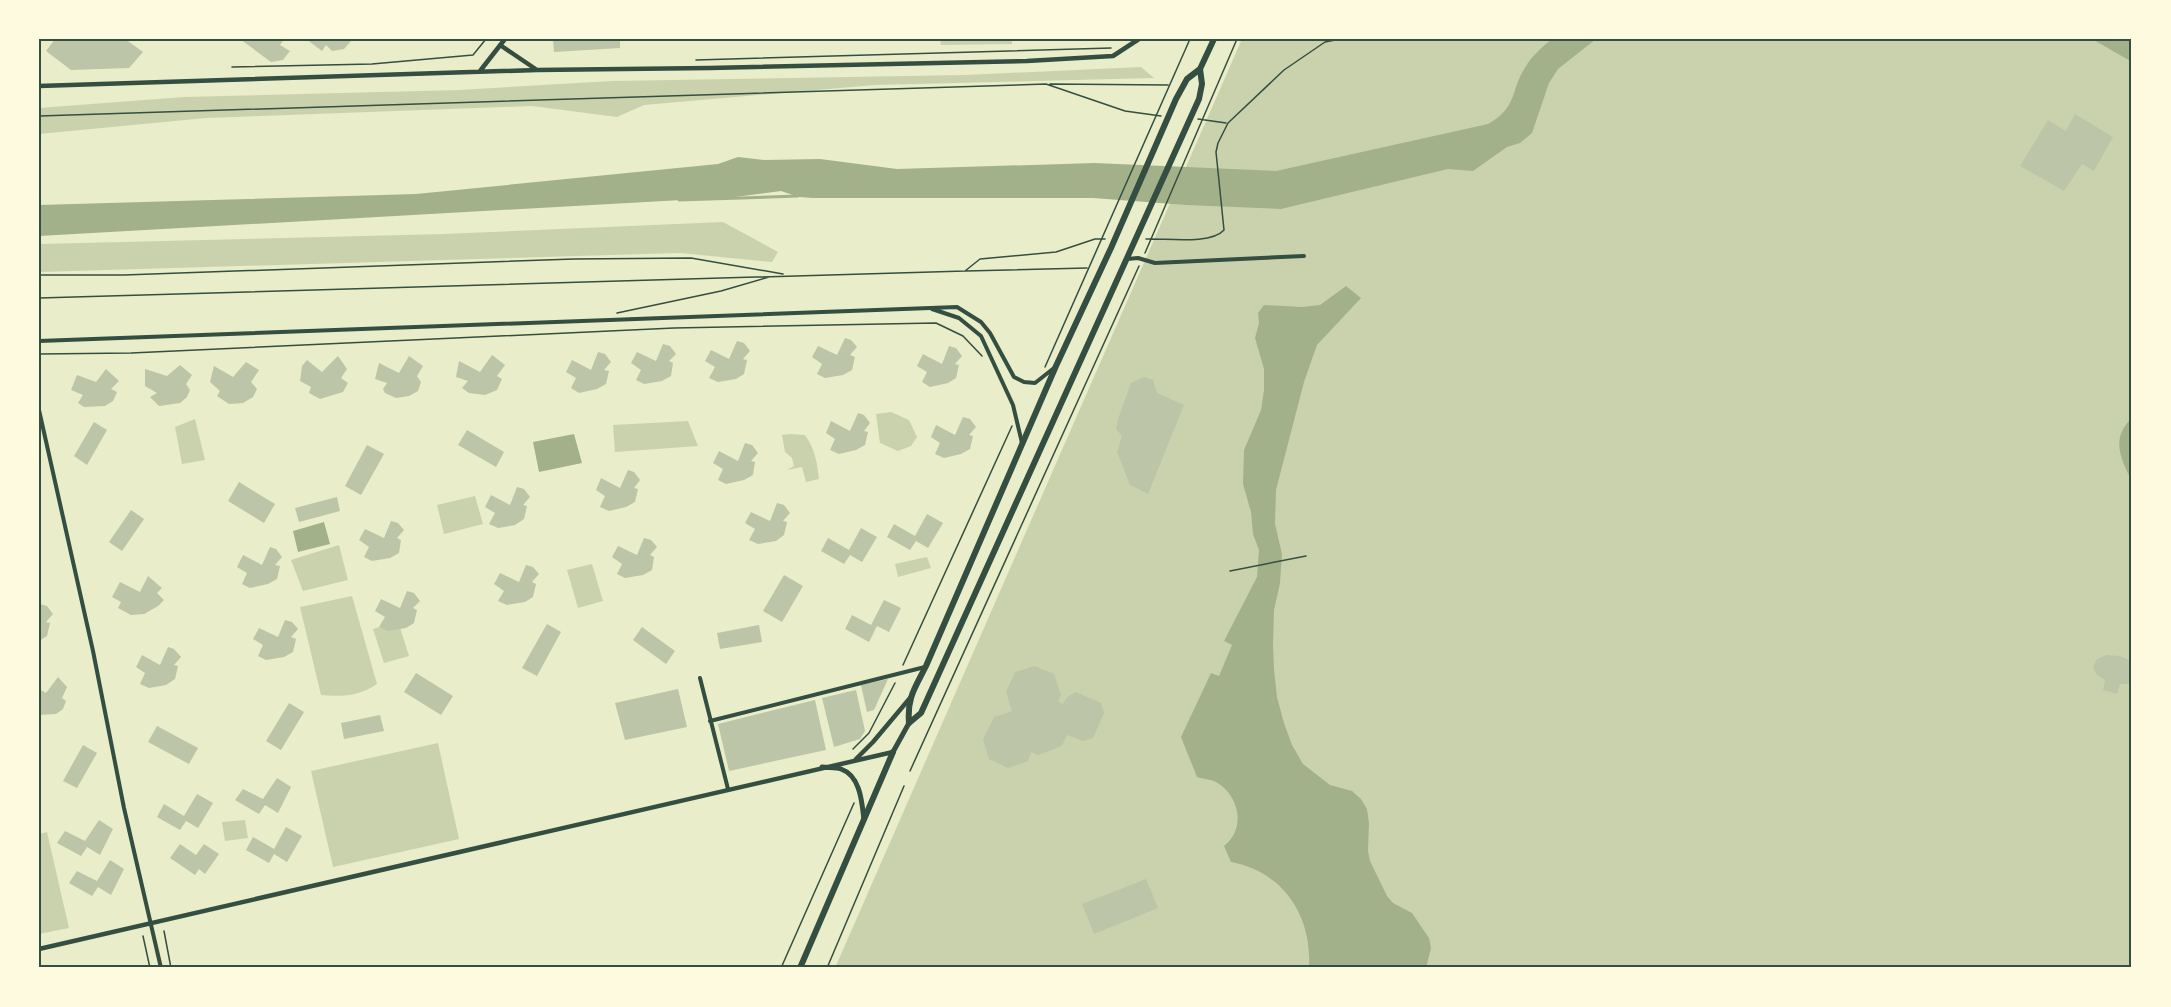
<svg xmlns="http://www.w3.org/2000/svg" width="2171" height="1007" font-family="'Space Grotesk',sans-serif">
<rect width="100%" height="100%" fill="#e9edc9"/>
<path fill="#cad2ad" d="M940 39H1012V44L941 45Z
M1242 39H2132V968H835Z
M1141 67 1154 78 875 85 644 105 617 117 532 106 206 118 39 134V108L184 97 459 90 612 81 965 75Z
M723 222 778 252 772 262 680 253 39 272V244L444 234Z
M891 412 909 420 917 437 911 446 898 451 880 443 876 414Z
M195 419 205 460 182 464 175 427Z
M688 421 698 446 615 452 613 425Z
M790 434 805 435C815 449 817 462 819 479L806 482 802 467 787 470 794 466 792 458 785 452 782 435Z
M475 496 483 524 444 534 437 505Z
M339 545 348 580 303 591 291 560Z
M927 557 931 568 898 577 895 564Z
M592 564 603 601 578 608 567 570Z
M352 596 377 684C359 696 343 697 321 695L300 607Z
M398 621 409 656 384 663 373 629Z
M438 743 459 839 333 867 311 771Z
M245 820 248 838 225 841 222 822Z
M47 832 69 928 39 934V834Z"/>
<path fill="#a3b18a" d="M1552 39H1596L1558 69 1549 83 1532 133 1520 143 1507 147 1473 171 1448 169 1281 209 1186 205 1093 198H813L799 197 781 191 735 197 39 236V205L416 194 718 164 738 157 765 160 820 159 897 169 1095 163 1276 171 1488 124C1519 106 1509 92 1526 66 1532 56 1543 46 1552 39Z
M2092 39H2132V62Z
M1346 286 1361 298 1317 345 1304 382 1276 490 1275 524 1282 554 1280 583 1274 610 1273 644 1274 669 1277 697 1284 723 1292 745 1303 764 1330 785 1352 791 1361 799 1367 809 1369 823 1368 851 1370 861 1387 896 1393 903 1412 913 1429 938 1431 948 1426 968H1309C1312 916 1284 872 1231 862L1224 846C1246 829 1240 796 1216 782 1210 779 1203 779 1197 777L1181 737 1211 673 1219 676 1232 645 1224 641 1257 577 1259 550 1253 534 1251 512 1243 484 1244 450 1261 410 1264 390V369L1255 338 1259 323 1258 313 1264 305 1302 307 1320 305Z
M2132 418V481C2121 460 2110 438 2132 418Z
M574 434 582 463 539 472 533 442Z
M324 522 330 544 298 552 293 531Z"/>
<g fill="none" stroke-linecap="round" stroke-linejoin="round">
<path stroke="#a3b18a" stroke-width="3" d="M679 200 798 196"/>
</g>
<path fill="#bcc5a7" d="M55 39H125L143 52 129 68 71 70 46 51Z
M240 39H284L280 45 290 51 283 60 271 62Z
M306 39H348L351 41 344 49 332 51 326 45 322 51Z
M553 39H620V48L554 52Z
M2075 114 2113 137 2094 171 2082 164 2064 191 2020 166 2048 120 2066 131Z
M845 338 851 340 857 347 850 355 855 357 852 370 843 375 825 378 817 374 822 364 812 357 818 346 837 355Z
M737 341 744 343 750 351 743 359 747 360 744 374 736 379 718 382 709 378 715 367 705 361 711 350 729 359Z
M663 344 670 346 676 354 669 361 673 363 671 376 662 381 644 384 636 380 641 370 631 363 637 352 656 361Z
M949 346 956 348 962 356 955 364 959 365 956 378 948 383 930 387 922 382 927 372 917 366 923 354 942 364Z
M598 352 605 354 611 362 604 370 609 371 606 384 597 389 579 393 571 388 576 378 566 372 572 360 591 370Z
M492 355 505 365 497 376 502 379 497 390 485 395 469 393 462 388 468 381 456 377 459 361 480 372Z
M338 356 347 369 341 378 348 383 343 392 320 399 309 393 311 387 300 381 302 366 307 360 322 372Z
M409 356 423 366 417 376 421 382 418 391 409 396 396 398 385 393 383 389 387 383 375 379 379 363 399 373Z
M246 362 259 370 251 382 257 389 253 397 243 403 229 404 217 396 220 391 210 382 214 366 233 377Z
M180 365 192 375 186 384 190 390 187 397 180 403 159 406 150 397 157 393 145 386V369L167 376Z
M106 369 119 381 111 389 117 392 113 401 105 406 84 407 78 403 83 395 71 390 77 375 96 382Z
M1144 377 1153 380 1157 393 1184 405 1148 494 1130 485 1117 452 1122 436 1116 429 1118 419 1131 383Z
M858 413 864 415 870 423 864 431 868 432 865 445 856 450 839 454 830 450 835 439 826 433 831 421 850 431Z
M963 417 970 419 976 427 969 435 973 436 970 449 961 454 944 458 935 454 940 443 931 437 936 425 955 435Z
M94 422 107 430 87 465 74 456Z
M467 430 504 452 496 467 458 445Z
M745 443 752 445 758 453 751 461 755 462 753 475 744 480 726 484 718 480 723 469 713 463 719 451 738 461Z
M367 445 384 454 361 495 345 486Z
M628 470 634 472 640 480 634 488 638 489 635 502 626 507 609 511 600 507 605 496 596 490 601 478 620 488Z
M239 482 275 504 264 523 228 501Z
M517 487 524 489 530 497 523 505 527 506 524 519 515 525 498 528 489 524 495 513 485 507 491 495 510 505Z
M337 497 340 511 299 522 295 508Z
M777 503 784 505 790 513 783 521 787 522 784 535 776 541 758 544 749 540 755 529 745 523 751 512 770 521Z
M131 510 144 519 122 551 109 542Z
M927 514 943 523 928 548 916 541 910 550 887 537 894 524 915 536Z
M391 521 398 523 404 530 397 538 401 540 399 553 390 558 372 561 364 557 369 547 359 540 365 529 384 538Z
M861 528 877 537 862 562 850 555 844 564 821 551 828 538 849 550Z
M644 538 651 540 657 547 650 555 654 557 652 570 643 575 625 578 617 574 622 564 612 557 618 546 637 555Z
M270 547 276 549 282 557 275 565 280 566 277 579 268 584 250 588 242 584 247 573 237 567 243 555 262 565Z
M526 565 533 567 539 574 532 582 536 584 533 597 525 602 507 605 498 601 504 591 494 584 500 573 519 582Z
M784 575 803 586 782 622 763 611Z
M148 576 162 588 157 593 164 600 158 606 144 614 131 615 118 608 121 602 112 597 120 582 140 592Z
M407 591 414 593 420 601 413 608 417 610 414 623 406 628 388 631 379 627 385 617 375 611 381 599 400 608Z
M884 600 901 608 889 632 877 626 869 642 845 629 852 615 871 625Z
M40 604 47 606 53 614 46 622 50 623 47 636 39 641Z
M285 620 292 622 298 629 291 637 296 639 293 652 284 657 266 660 258 656 263 645 253 639 259 628 278 637Z
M547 624 561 632 537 676 522 668Z
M759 625 762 642 720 649 717 633Z
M642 627 675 651 666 664 633 640Z
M168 647 174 649 181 657 174 665 178 666 175 679 166 685 149 688 140 684 145 673 136 667 142 655 160 665Z
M2107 655 2120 656 2132 661V682L2129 684H2120L2117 694 2103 690 2105 680 2097 675 2093 667 2097 659Z
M1035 666 1054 674 1061 695 1058 701 1063 704 1067 697 1076 692 1101 703 1104 713 1093 738 1083 741 1067 735 1062 746 1038 755 1031 752 1028 761 1008 768 989 759 983 739 994 717 1012 711 1006 692 1015 672Z
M416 673 453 696 441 715 404 692Z
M58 677 67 687 62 698 66 701 63 709 56 714 39 715V689L46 693Z
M888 679 874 710 867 712 861 685Z
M678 689 687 727 625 740 615 703Z
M856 690 865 731 860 739 834 747 822 698Z
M815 700 826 750 729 771 718 724Z
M289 703 304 712 281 750 266 741Z
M380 715 384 731 344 739 341 723Z
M157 726 198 748 189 764 148 742Z
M83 745 97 753 77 788 63 781Z
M277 778 291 787 278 813 265 805 259 814 235 800 243 789 263 799Z
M197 794 213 803 198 828 186 821 180 830 157 817 164 804 184 816Z
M99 820 113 829 100 855 87 847 81 856 57 843 65 831 85 841Z
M286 827 302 836 287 862 274 854 269 863 246 850 253 837 274 849Z
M180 844 196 855 204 844 219 854 205 874 199 869 195 875 170 858Z
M110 860 124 869 111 895 98 887 92 896 69 883 77 871 97 881Z
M1146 879 1158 908 1094 934 1082 904Z"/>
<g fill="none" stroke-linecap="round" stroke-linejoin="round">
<path stroke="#344e41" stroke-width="1.5" d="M696 60 1111 48
M232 67 372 64 473 55 486 39
M1050 84 1168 85
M39 116 1046 84 1125 111 1161 116
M1198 119 1226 123
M1146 239C1165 238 1211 245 1224 230L1216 152 1218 143 1228 123 1284 70 1325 42 1340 39
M1145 253 1237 39
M966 271 1087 268
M39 275H124L574 259 691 258 783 274
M39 298 965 271 980 259 1056 252 1095 239H1105
M617 313 721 291 769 277
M39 354 131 353 674 328 936 323 963 336 982 356
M1045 367 1190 39
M1230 571 1306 556
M903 665 1012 426
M853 749 869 733 895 683
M910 771 1139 266
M164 931 171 968
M143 936 150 968
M781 968 854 803
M827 968 904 786"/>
<path stroke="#344e41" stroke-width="4" d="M1127 259 1138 258 1155 263 1304 256
M932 309 959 318 981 336 1013 405 1022 443
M39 341 957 307 981 322 990 333 1014 377 1024 382 1035 383 1054 368
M39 410 93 651 124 808 161 968
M700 678 728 789
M710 721 925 667"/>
<path stroke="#344e41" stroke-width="4.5" d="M500 45 537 70
M480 71 505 39
M39 86 537 70 710 68 1027 61 1113 56 1139 39
M856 759 873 742 910 698
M39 949 893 752"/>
<path stroke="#344e41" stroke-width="5" d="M893 752 909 723
M822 767C827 768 836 767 841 769 861 776 862 804 864 820"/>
<path stroke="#344e41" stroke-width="6" d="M909 723C907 697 915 688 926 666L1056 366 1111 248 1176 99 1187 79 1200 69 1214 39
M909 723 921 713 940 671 1199 99 1202 84 1200 69
M800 968 893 752"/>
</g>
<rect width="2171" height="1007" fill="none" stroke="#fefae0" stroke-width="81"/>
<rect x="40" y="40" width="2090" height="926" fill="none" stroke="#344e41" stroke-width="2"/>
</svg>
